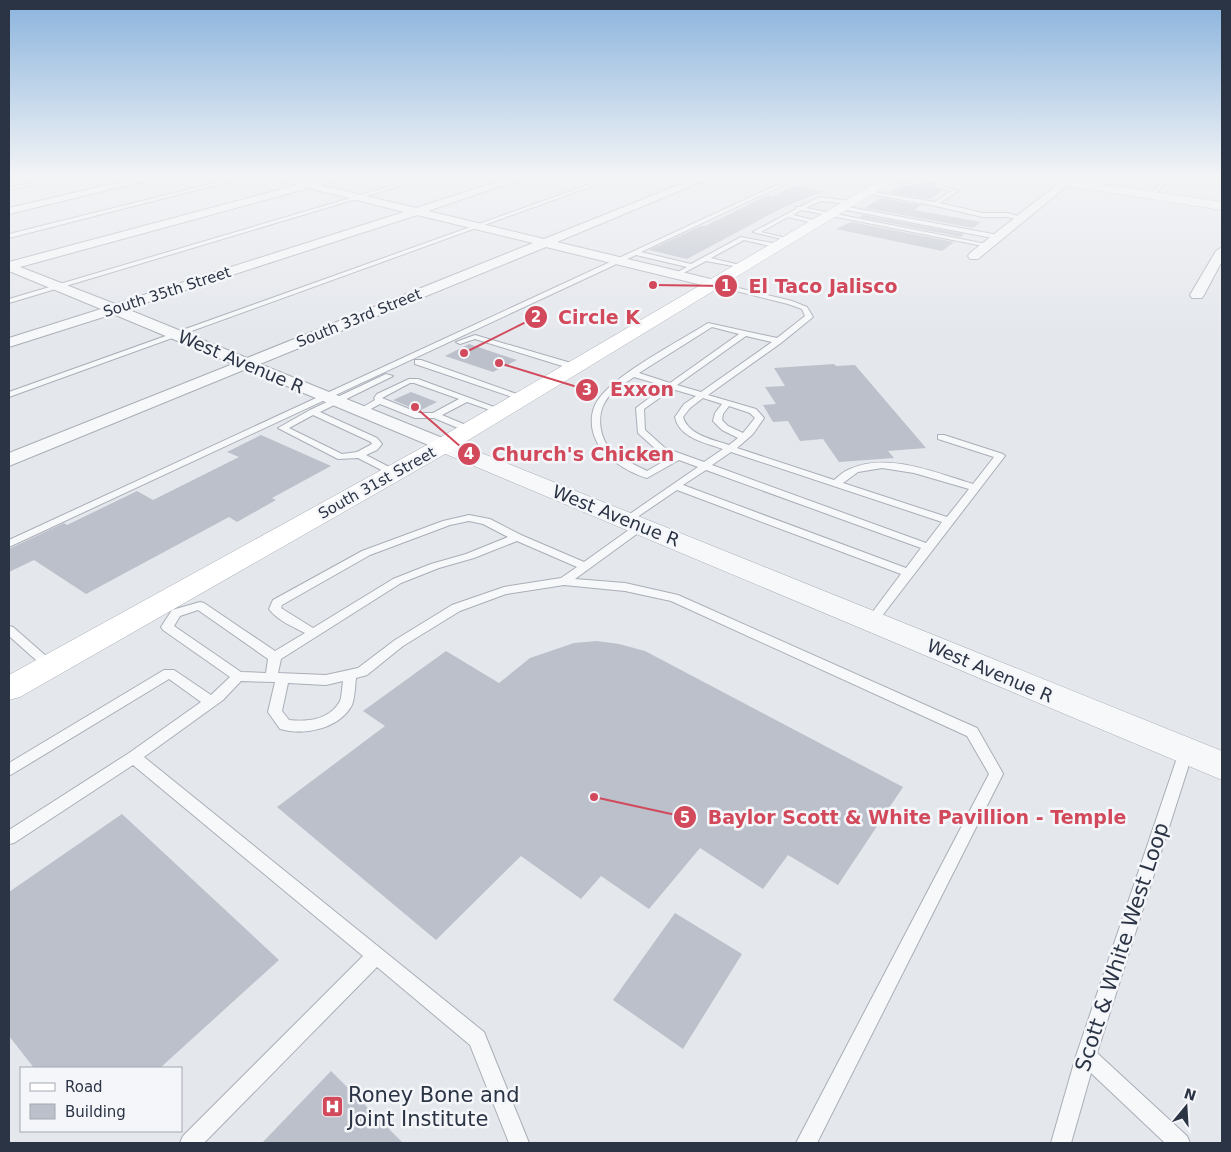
<svg xmlns="http://www.w3.org/2000/svg" width="1231" height="1152" font-family="'DejaVu Sans',sans-serif">
<rect width="100%" height="100%" fill="#e4e7ec"/>
<path fill="#bbc0ca" d="M922 181 936 182 932 187 943 190 930 199 889 193 902 185 921 186 924 184Z
M793 186 824 191 782 208 687 259 649 250 701 226H705L768 195 773 196Z
M881 198 921 205 914 210 981 222 973 228 865 208Z
M863 215 964 234 961 237 860 217Z
M851 222 954 242 942 251 836 229Z
M469 344 517 360 493 372 445 356Z
M834 364 836 366 855 365 926 448 888 451 894 458 839 462 823 439 800 441 788 421 773 422 763 405 776 404 765 387 785 386 774 368Z
M411 392 437 402 419 411 393 400Z
M261 435 331 466 272 498 276 500 237 522 229 517 86 594 34 560 9 572V549L64 523 67 525 137 491 153 500 239 457 227 452Z
M597 641 619 644 645 651 903 787 838 885 788 855 763 889 700 848 649 909 601 876 581 899 521 856 436 940 277 807 385 726 363 711 446 651 499 683 530 658 574 643Z
M122 814 279 960 160 1068H34L9 1036V892Z
M675 913 742 954 683 1049 613 1000Z
M331 1071 403 1143H262Z"/>
<g fill="none" stroke-linecap="round" stroke-linejoin="round">
<defs>
<path id="service" d="M59 176H69L9 190V188Z
M242 176H251L9 238V234Z
M425 176H433L9 303V299Z
M613 176H620L9 397V392Z
M796 176H802L641 252 691 264 741 237 772 243V245L770 246 744 240 711 258 744 266V268L706 261 676 277 673 275 674 274 687 267 636 255 9 547V540Z
M1166 176H1171L1154 196H1150Z
M892 178 920 182 922 183 920 184 890 180Z
M936 184 958 191 940 203 983 213H1007L1026 218 1023 220 1007 217H983L936 206 865 193 868 191 935 202 951 191 934 186Z
M819 197 856 202 853 204 820 201 806 208 991 245 988 247 802 210 793 215 821 222 818 224 788 217 761 232 790 239V241L753 232 796 209V207H800Z
M843 206 998 235 1001 237 998 239 841 209Z
M714 282 792 301 807 307 813 317 781 343 708 395 756 409 764 418 753 434 737 448 834 480C839 476 844 471 850 469 888 452 936 473 973 484L994 457 938 439V435H944L1003 454 1005 456 875 625 871 626 865 622 901 574 677 490 630 522H622L621 520 698 467 679 460 647 478C629 473 603 457 596 440 590 428 590 411 598 400 615 374 680 341 708 323L777 338 805 316 802 309 788 304 712 285 711 284ZM712 327 739 334 670 383 639 373ZM746 336 772 342 701 392 677 385ZM634 377 665 386 636 408 638 433 659 452 671 457 647 471C636 465 623 460 613 452 600 441 596 417 605 402 611 391 624 384 634 377ZM672 389 696 396 684 404 675 417C679 438 706 443 723 449L704 462 665 448 645 430 644 409ZM703 398 722 404 715 413 713 421 722 430 738 438 729 445C714 440 688 435 683 417L690 408ZM729 406 750 413 755 418 743 433 728 426 722 420 723 414ZM731 452 942 522 926 543 712 465ZM882 468 914 473 969 489 947 517 843 483 858 472ZM706 470 921 548 906 568 683 485Z
M475 335 578 365 579 367 572 369 475 339 460 344 456 342Z
M415 360H421L528 398 527 400H521L415 364Z
M386 374 393 376 320 412 377 438 382 444 377 450 366 455 397 471V475H391L358 458 338 459 278 428 310 410ZM313 415 371 442 372 444 357 452 342 454 289 428Z
M409 379H418L505 411 501 414 467 402 442 415 473 428V432L470 433 434 418H415L380 404 363 413H357L356 411 375 400 374 398 377 394ZM410 383H414L459 399 433 413H419L382 398Z
M469 515 490 519 521 535 584 562 637 524H645L646 526 645 528 575 579 625 583 678 595 977 728 1001 770 1003 774 817 1143H796L989 774 967 736 671 601 625 591 564 585 506 594 460 611 403 646 367 675 356 678C355 686 355 697 352 705 339 729 304 736 280 729L268 712 275 682 241 681 223 700 144 757 484 1032 529 1143H509L470 1045 377 967 204 1143H180L183 1136 363 956 133 765 14 843 9 844V830L129 753 201 702 169 679 9 776V763L164 670H174L211 695 230 677 163 630 161 627 172 610 200 602 204 603 275 651 305 633C292 626 278 621 269 609L273 600 362 551 443 521ZM469 521 483 524 508 537 466 554 431 564 393 579 313 628 281 608 282 605 370 555 450 525ZM517 541 577 567 561 578 504 587 452 605 395 640 358 668 326 675 278 673 281 659 401 583 439 568 474 558ZM198 610 268 659 266 673 241 672 174 626 180 616ZM343 681C342 687 342 696 340 701 330 720 307 722 289 720L282 711 288 683 326 685Z
M9 626 13 627 54 663 56 666 54 669H46L9 636Z
M1186 747 1191 748 1193 752 1097 1053 1187 1136 1190 1143H1165L1091 1073 1071 1143H1051L1076 1056 1179 752 1181 748Z"/>
<path id="minor" d="M146 176H165L9 214V208Z
M267 176H285L309 182 330 176H347L320 185 416 208 515 176H530L428 211 544 239 701 176H715L557 242 719 281 721 284 714 288 546 247 260 364 450 441 453 445 450 449 444 450 438 449 246 369 9 466V453L233 364 113 314 9 347V338L101 309 9 271V262L297 185ZM309 188 404 212 115 304 20 267ZM417 215 533 243 247 358 127 309Z
M1068 176H1079L978 259H970L968 256 970 253Z
M1222 247V261L1204 295 1202 298H1192L1190 295 1216 251Z"/>
<path id="tertiary" d="M1018 176H1049L1222 202V210L1024 179Z
M444 438 1222 751V780L436 450 433 445 436 440Z"/>
<path id="secondary" d="M887 176H902L452 450 20 697 9 700V675L436 440Z"/>
</defs>
<use href="#service" stroke="#a9aeb7" stroke-width="2"/>
<use href="#minor" stroke="#a9aeb7" stroke-width="2"/>
<use href="#tertiary" stroke="#a9aeb7" stroke-width="1"/>
<use href="#secondary" stroke="#a9aeb7" stroke-width="1"/>
<use href="#service" fill="#f7f8fa" fill-rule="evenodd"/>
<use href="#minor" fill="#f7f8fa" fill-rule="evenodd"/>
<use href="#tertiary" fill="#f7f8fa" fill-rule="evenodd"/>
<use href="#secondary" fill="#fff" fill-rule="evenodd"/>
</g>
<linearGradient id="sky" x2="0" y2="1"><stop stop-color="#8bb4dd"/><stop offset="0.52" stop-color="#f3f4f6"/><stop offset="1" stop-color="#f3f4f6" stop-opacity="0"/></linearGradient>
<rect width="1231" height="338" fill="url(#sky)"/>
<defs>
<symbol id="hospital-square" viewBox="-11 -11 22 22"><rect x="-9" y="-9" width="18" height="18" rx="4" fill="#d1495b" stroke="#f4f6f9"/><path d="M-5-5h3v3.5h4V-5h3V5h-3V1.5h-4V5h-3Z" fill="#fff"/></symbol>
</defs>
<g fill-rule="evenodd">
<use href="#hospital-square" x="320" y="1094" width="25" height="25"/>
</g>
<g text-anchor="middle" stroke-width="5" stroke-linejoin="round" paint-order="stroke">
<g font-size="15" fill="#2b3445" stroke="#f4f6f9">
<text transform="translate(167 292) rotate(-18)" y="5">South 35th Street</text>
<text transform="translate(359 318) rotate(-22)" y="5">South 33rd Street</text>
<text transform="translate(377 483) rotate(-29)" y="5">South 31st Street</text>
</g>
<g font-size="18" fill="#2b3445" stroke="#f4f6f9">
<text transform="translate(241 362) rotate(23)" y="6">West Avenue R</text>
<text transform="translate(616 516) rotate(22)" y="6">West Avenue R</text>
<text transform="translate(990 671) rotate(23)" y="6">West Avenue R</text>
</g>
<g font-size="21" fill="#2b3445" stroke="#f4f6f9">
<text transform="translate(1122 947) rotate(-72)" y="7">Scott &amp; White West Loop</text>
</g>
<g font-size="21" fill="#2b3445" stroke="#f4f6f9" text-anchor="start">
<text x="348" y="1102">Roney Bone and<tspan x="348" dy="24">Joint Institute</tspan></text>
</g>
</g>
<path fill="none" stroke="#d1495b" stroke-width="2" d="M653 285L726 286M464 353L536 317M499 363L587 390M415 407L469 454M594 797L685 817"/>
<g fill="#d1495b" stroke="#f4f6f9" stroke-width="2">
<circle cx="653" cy="285" r="5"/>
<circle cx="464" cy="353" r="5"/>
<circle cx="499" cy="363" r="5"/>
<circle cx="415" cy="407" r="5"/>
<circle cx="594" cy="797" r="5"/>
<circle cx="726" cy="286" r="12"/>
<circle cx="536" cy="317" r="12"/>
<circle cx="587" cy="390" r="12"/>
<circle cx="469" cy="454" r="12"/>
<circle cx="685" cy="817" r="12"/>
</g>
<g font-size="15" text-anchor="middle" font-weight="bold" fill="#fff">
<text x="726" y="291">1</text>
<text x="536" y="322">2</text>
<text x="587" y="395">3</text>
<text x="469" y="459">4</text>
<text x="685" y="823">5</text>
</g>
<g font-size="19" text-anchor="middle" font-weight="bold" fill="#d1495b" stroke="#f4f6f9" stroke-width="5" stroke-linejoin="round" paint-order="stroke">
<text x="823" y="293">El Taco Jalisco</text>
<text x="599" y="324">Circle K</text>
<text x="642" y="396">Exxon</text>
<text x="583" y="461">Church's Chicken</text>
<text x="917" y="824">Baylor Scott &amp; White Pavillion - Temple</text>
</g>
<rect width="1231" height="1152" fill="none" stroke="#2b3445" stroke-width="20"/>
<rect x="20" y="1067" width="162" height="65" fill="#f4f6f9" stroke="#a4a8b1"/>
<rect x="30" y="1083" width="25" height="8" fill="#ffffff" stroke="#a4a8b1"/>
<text x="65" y="1092" font-size="15" fill="#2b3445">Road</text>
<rect x="30" y="1104" width="25" height="15" fill="#bbc0ca" stroke="#a4a8b1"/>
<text x="65" y="1117" font-size="15" fill="#2b3445">Building</text>
<g transform="translate(1186 1107) rotate(18)" stroke="#f4f6f9" stroke-width="4" paint-order="stroke">
<path d="M0-4L9 19L0 12L-9 19Z" fill="#2b3445"/>
<text y="-8" font-size="14" font-weight="bold" text-anchor="middle" fill="#2b3445">N</text>
</g>
</svg>
